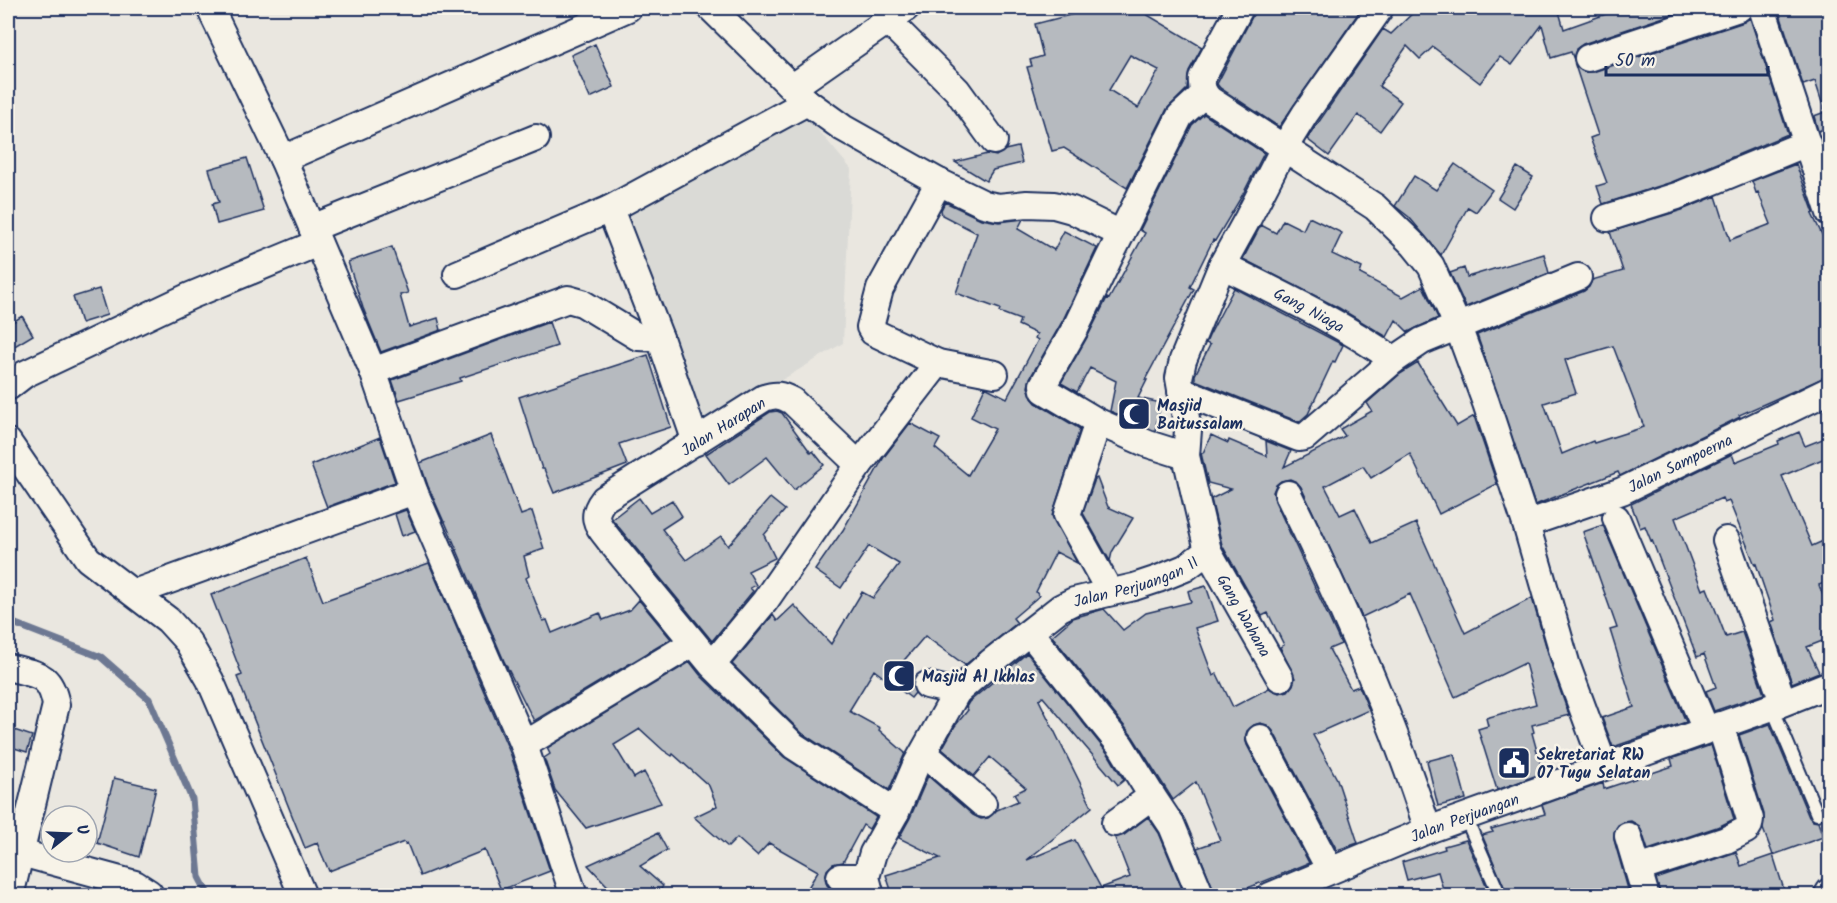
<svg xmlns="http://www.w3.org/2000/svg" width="1837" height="903" font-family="Kalam,sans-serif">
<rect width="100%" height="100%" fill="#eae7e0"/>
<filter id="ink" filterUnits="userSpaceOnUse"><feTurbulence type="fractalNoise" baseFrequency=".0167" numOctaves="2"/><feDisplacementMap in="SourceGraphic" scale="12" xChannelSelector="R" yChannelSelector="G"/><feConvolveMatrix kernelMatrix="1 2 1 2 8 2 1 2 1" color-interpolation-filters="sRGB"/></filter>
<g filter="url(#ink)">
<path fill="#dadad6" d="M804 113 851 169 843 343 701 429 621 210Z"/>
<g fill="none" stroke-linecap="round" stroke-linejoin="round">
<path stroke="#6d7892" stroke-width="7" d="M8 621 101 657 149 699 192 799 199 877 209 896"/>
</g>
<path fill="#b6babf" stroke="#1b2f5e" stroke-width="1.5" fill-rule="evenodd" d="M1097 8H1136L1202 47 1189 71 1187 89 1167 109 1127 188 1064 148 1052 151 1027 67 1032 66 1030 60 1043 56 1035 24ZM1130 55 1159 70 1138 108 1109 90Z
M1255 8H1362L1279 127 1220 88 1217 84 1253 15Z
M1418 8H1558L1564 29 1623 8H1674L1676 13 1583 44 1576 49 1574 60 1571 52 1551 58 1542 25 1512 65 1500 57 1480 83 1433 47 1420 59 1407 46 1379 86 1401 102 1380 131 1358 115 1329 156 1307 139 1383 29 1391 34Z
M1778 8H1827L1830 15V116H1827L1830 127 1818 131 1814 116 1825 112 1815 81 1803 85Z
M1750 18 1788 134 1672 182 1603 204 1597 186 1607 183 1590 138 1598 135 1575 65 1584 72H1593L1744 22Z
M595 44 614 87 590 98 571 55Z
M1204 114 1264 153 1243 194 1215 241 1213 240 1190 287 1194 289 1145 380H1147L1138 398 1161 403 1155 431 1110 411 1116 381 1090 368 1077 392 1061 383 1089 334 1107 298 1109 299 1145 233 1140 230 1192 125Z
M1018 147 1022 163 993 170 986 181 955 162 987 154 996 156 1005 150Z
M247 158 264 211 217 224 212 204 219 202 209 169Z
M1455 164 1492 190 1476 212 1468 207 1441 255 1409 217 1395 206 1414 176 1436 190Z
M1796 164 1814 213 1812 214 1830 251V375L1739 415 1740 417 1620 476 1618 472 1535 505 1477 335 1584 291 1589 287 1592 280 1623 271 1610 232 1682 210 1716 196 1730 240 1771 224 1758 192 1756 193 1752 181ZM1613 346 1644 427 1594 443 1593 441 1562 454 1544 403 1576 393 1565 360Z
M1517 167 1533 177 1513 208 1498 198Z
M945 202 981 219 999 222 1023 219 1018 229 1054 250 1064 231 1097 248 1063 320 1030 378 1028 387 1032 398 1036 403 1080 429 1052 516 1077 563 1056 552 1036 592 1039 596 1013 618 1017 623 965 665 925 636 900 665 915 676 912 682 915 693 911 698 874 670 849 711 880 728 879 730 905 753 889 790 803 734 732 664 773 615 777 621 794 605 831 644 862 592 873 598 899 564 869 546 841 588 815 570 843 530 884 457 910 423 940 439 935 448 968 475 995 429 971 417 985 387 1007 398 1038 340 1035 338 1037 334 1018 325 1020 320 999 312 1000 309 956 293 977 233 942 215 941 210Z
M1309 217 1342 233 1332 254 1362 268 1360 274 1403 297 1423 286 1438 318 1408 332 1396 320 1387 337 1339 308 1243 259 1261 225 1276 233 1283 220 1303 230Z
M392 247 408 293 400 295 409 327 438 318 441 330 381 352 363 308 348 262Z
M1544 254 1549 273 1466 307 1450 273 1464 268 1467 277Z
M1234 288 1343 345 1335 362 1333 361 1308 414 1299 422 1195 380V375L1210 345 1206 343 1209 336Z
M99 289 107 315 81 323 73 297Z
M22 316 33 335 8 350V325Z
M549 322 557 346 460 378 461 381 399 400 392 380Z
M648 355 671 427 619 444 627 465 554 493 544 469H542L519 397Z
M1418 363 1457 426 1474 416 1497 484 1439 514 1410 454 1371 478 1363 466 1325 486 1340 515 1355 508 1372 543 1416 523 1465 633 1532 598 1553 670 1569 715 1532 725 1534 732 1532 733 1543 773 1497 790 1478 729 1488 726 1486 718 1536 704 1525 663 1455 697 1410 594 1362 617 1301 487 1297 482 1290 479 1281 481 1276 485 1273 492 1275 501 1341 644 1329 649 1351 689 1359 686 1369 710 1313 735 1337 779 1358 843 1337 850 1273 731 1267 725 1260 723 1254 725 1247 731 1245 738 1247 745 1309 863 1228 896H1216L1197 848 1220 840 1196 782 1173 800 1133 737 1052 636 1073 618 1104 609 1123 630 1146 613 1191 602 1188 591 1206 586 1218 621 1195 628 1213 676 1217 674 1233 707 1269 688 1279 693 1288 691 1293 685 1295 678 1280 647 1284 645 1268 613 1262 616 1222 545 1211 499 1231 489 1208 483 1201 453H1203L1211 435 1228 443 1229 440 1267 456 1266 441 1291 451 1284 467 1345 436 1340 429 1372 411 1367 403 1400 374Z
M777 411 782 413 811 453 813 451 824 465 794 490 767 457 729 485 706 454 770 412Z
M1799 432 1805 446 1830 436V456L1782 476 1812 546 1830 538V581L1819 585 1830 614V638L1807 647 1819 672 1792 683 1771 622 1775 620 1756 564 1755 565 1729 501 1724 503 1722 498 1675 518 1702 590 1707 588 1726 637 1742 632 1764 694 1714 711 1706 691 1716 687 1704 654 1697 657 1652 540 1651 541 1645 526 1640 528 1631 504 1732 454 1735 462 1779 444 1778 441Z
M491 435 521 515 532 511 544 549 524 556 529 576 526 578 543 621 547 620 552 633 600 613 603 620 630 610 639 600 671 639 534 721 504 661 445 522H444L428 486 420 463Z
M380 437 395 482 327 507 311 465Z
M1097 478 1108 507 1133 518 1112 552 1110 561 1083 513 1095 479Z
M639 498 650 513 672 500 682 516 662 529 686 560 721 536 728 546 770 498 785 510 764 535 775 558 748 571 756 585 750 588 753 591 712 641 612 519Z
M406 510 415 531 402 536 395 514Z
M1603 525 1686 722 1613 747 1602 718 1634 707 1610 630 1617 628 1583 532Z
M306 558 323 601 429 563 511 755 550 871 501 890 485 850 420 876 407 843 405 844 404 842 329 871 317 843 305 848 237 677 242 675 211 595Z
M1027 653 1109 755 1124 780 1118 785 1043 697 1039 700 1092 807 1027 860 1075 840 1101 888 1130 877 1115 838 1124 835 1148 817 1159 833 1185 896H893L886 875 940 858 899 838 910 818 928 776 973 815 981 819 988 818 997 810 1018 801 1014 794 1026 788 990 757 974 776 942 749 955 726 968 710 966 707 969 702Z
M690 662 701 676 784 757 876 817 869 829 863 825 843 862 833 864 827 870 825 878 827 885 832 890 848 892 853 896H803L818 871 769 843 757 856 737 838 728 847 694 817 717 806 709 786 673 754 672 756 663 750 640 729 614 745 634 778 644 772 661 803 586 828 555 790 544 758 550 754 547 748Z
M1770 724 1809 817 1813 821 1818 822 1823 837 1773 855 1786 896H1661L1656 879 1736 852 1741 866 1773 855 1763 829 1764 814 1739 735Z
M8 728 32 736 27 752 8 746Z
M1711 745 1734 819 1720 826 1648 850 1642 832 1638 825 1631 821 1624 822 1618 825 1614 832V840L1630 896H1508L1482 835 1493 832 1491 829 1545 814 1542 805 1603 783 1604 789 1673 766 1671 759Z
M1454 754 1466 799 1438 806 1427 761Z
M114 778 156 788 139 857 97 843Z
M658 833 667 850 640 866 663 886 657 896H617L588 865Z
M1466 840 1491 896H1445L1438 872 1407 880 1402 862 1445 849 1444 846Z"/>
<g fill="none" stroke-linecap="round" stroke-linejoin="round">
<defs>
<path id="service" d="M1772 707 1817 814
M1465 816 1500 896"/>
<g id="minor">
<path d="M210 8 283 159 373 371 414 491 524 745 574 896"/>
<path d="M711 8 807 102 843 128 939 182 984 204 998 207 1027 204 1054 205 1072 210 1121 234"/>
<path d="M1240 8 1202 78C1201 87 1203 93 1210 100L1375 207 1414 245 1431 266 1458 327 1486 403 1526 524 1567 666 1604 766"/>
<path d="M1762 8 1830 213"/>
<path d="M887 20 957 90 994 141"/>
<path d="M1588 58 1739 8"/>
<path d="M793 87 906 8"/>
<path d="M283 159 628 8"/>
<path d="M939 182 880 289 870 327 873 332 938 363 995 374"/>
<path d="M1607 218 1677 196 1807 143"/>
<path d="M312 228 536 138"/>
<path id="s1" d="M1222 265C1280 294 1340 322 1394 360"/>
<path d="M457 274 610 209"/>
<path d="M373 371 568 299 582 303 638 337 660 338"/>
<path d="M8 387 25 374 190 296 318 243"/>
<path d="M1181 391 1299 438 1305 437 1394 360 1422 341 1578 277"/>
<path d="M1098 422 1067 515 1110 592"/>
<path d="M8 442 88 559 168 620 188 642 210 680 303 896"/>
<path d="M696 442 660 338 610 209 807 102"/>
<path d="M1186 456 1148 444 1098 422 1044 390 1043 385 1076 327 1109 258 1180 116 1204 94"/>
<path d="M859 465 938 363"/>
<path d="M1288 494C1342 603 1391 714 1428 830"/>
<path d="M1616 518 1706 730"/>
<path id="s2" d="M1526 524 1622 491 1830 390"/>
<path d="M1726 540 1783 702"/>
<path id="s3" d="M1208 551 1280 678"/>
<path d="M134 593 414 491"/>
<path d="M1030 633 1121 746 1152 796 1115 823"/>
<path d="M712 665 765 601 859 465 792 401C781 395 776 394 764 398L604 499C589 518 598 525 610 541L712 665 794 746 896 812"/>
<path d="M8 667C36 675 50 672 56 705L10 896"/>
<path d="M927 685 957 692"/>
<path d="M1260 738 1330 870"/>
<path d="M524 745 693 643"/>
<path d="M924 753 983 804"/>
<path d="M1152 796 1172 826 1201 896"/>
<path d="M1628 836 1646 896"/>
<path d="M21 853 135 884 149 893V896"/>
<path d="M1638 869 1726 840 1746 830 1749 825 1750 819 1720 725"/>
<path d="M840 877H866"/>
<path id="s4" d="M871 896 866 877 873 853 896 812 916 765 957 692 991 662 1060 608 1074 601 1134 587 1158 579 1185 568 1208 551 1186 456 1188 430 1179 378 1183 360 1222 265 1248 218 1284 148 1305 114 1380 8"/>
<path id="s5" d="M1270 896 1428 830 1772 707 1830 684"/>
<path d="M1827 896 1830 891"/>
</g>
</defs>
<use href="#service" stroke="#1b2f5e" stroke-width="16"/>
<use href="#minor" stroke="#1b2f5e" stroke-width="30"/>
<use href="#service" stroke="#f7f3e8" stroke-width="12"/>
<use href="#minor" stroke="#f7f3e8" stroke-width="26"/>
</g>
</g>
<defs>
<symbol id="mosque-square" viewBox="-11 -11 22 22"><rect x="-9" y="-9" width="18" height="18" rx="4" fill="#1b2f5e" stroke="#f7f3e8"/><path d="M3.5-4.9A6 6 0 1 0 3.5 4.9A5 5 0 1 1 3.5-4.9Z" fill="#fff"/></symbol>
<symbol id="civic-square" viewBox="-11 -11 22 22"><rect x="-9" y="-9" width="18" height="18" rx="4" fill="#1b2f5e" stroke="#f7f3e8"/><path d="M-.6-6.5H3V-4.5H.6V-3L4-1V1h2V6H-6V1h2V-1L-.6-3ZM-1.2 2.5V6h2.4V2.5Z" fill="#fff"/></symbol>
</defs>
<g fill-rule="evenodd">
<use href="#mosque-square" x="1115" y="395" width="38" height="38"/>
<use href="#mosque-square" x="880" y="657" width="38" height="38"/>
<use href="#civic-square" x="1495" y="744" width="38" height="38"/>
</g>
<g text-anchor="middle" stroke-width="5" stroke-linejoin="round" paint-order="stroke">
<g font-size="16" fill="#1b2f5e" stroke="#f7f3e8">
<text dy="6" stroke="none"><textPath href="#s1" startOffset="98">Gang Niaga</textPath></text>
<text transform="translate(723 426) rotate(-32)" y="6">Jalan Harapan</text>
<text dy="6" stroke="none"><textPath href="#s2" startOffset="166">Jalan Sampoerna</textPath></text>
<text dy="6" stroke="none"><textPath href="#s4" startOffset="440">Jalan Perjuangan II</textPath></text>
<text dy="6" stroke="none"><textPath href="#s3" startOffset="74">Gang Wahana</textPath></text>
<text dy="6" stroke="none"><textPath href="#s5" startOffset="210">Jalan Perjuangan</textPath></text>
</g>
<g font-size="16" font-weight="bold" fill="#1b2f5e" stroke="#f7f3e8" text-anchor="start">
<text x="1157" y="411">Masjid<tspan x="1157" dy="18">Baitussalam</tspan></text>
<text x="922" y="682">Masjid Al Ikhlas</text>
<text x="1537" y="760">Sekretariat RW<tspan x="1537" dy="18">07 Tugu Selatan</tspan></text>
</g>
</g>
<rect width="1837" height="903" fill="none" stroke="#f7f3e8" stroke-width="30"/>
<rect x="15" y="15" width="1807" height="873" fill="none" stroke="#1b2f5e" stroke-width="2" filter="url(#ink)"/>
<g transform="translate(69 834) rotate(72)"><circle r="28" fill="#f7f3e8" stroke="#9fa5b1" stroke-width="1.5"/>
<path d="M0-4.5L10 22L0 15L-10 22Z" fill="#1b2f5e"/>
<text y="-9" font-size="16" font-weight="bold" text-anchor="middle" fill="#1b2f5e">U</text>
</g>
<path d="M1606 66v9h162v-9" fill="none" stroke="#1b2f5e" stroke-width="3"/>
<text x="1615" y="66" font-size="18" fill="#1b2f5e" stroke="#f7f3e8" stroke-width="4.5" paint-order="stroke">50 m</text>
</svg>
